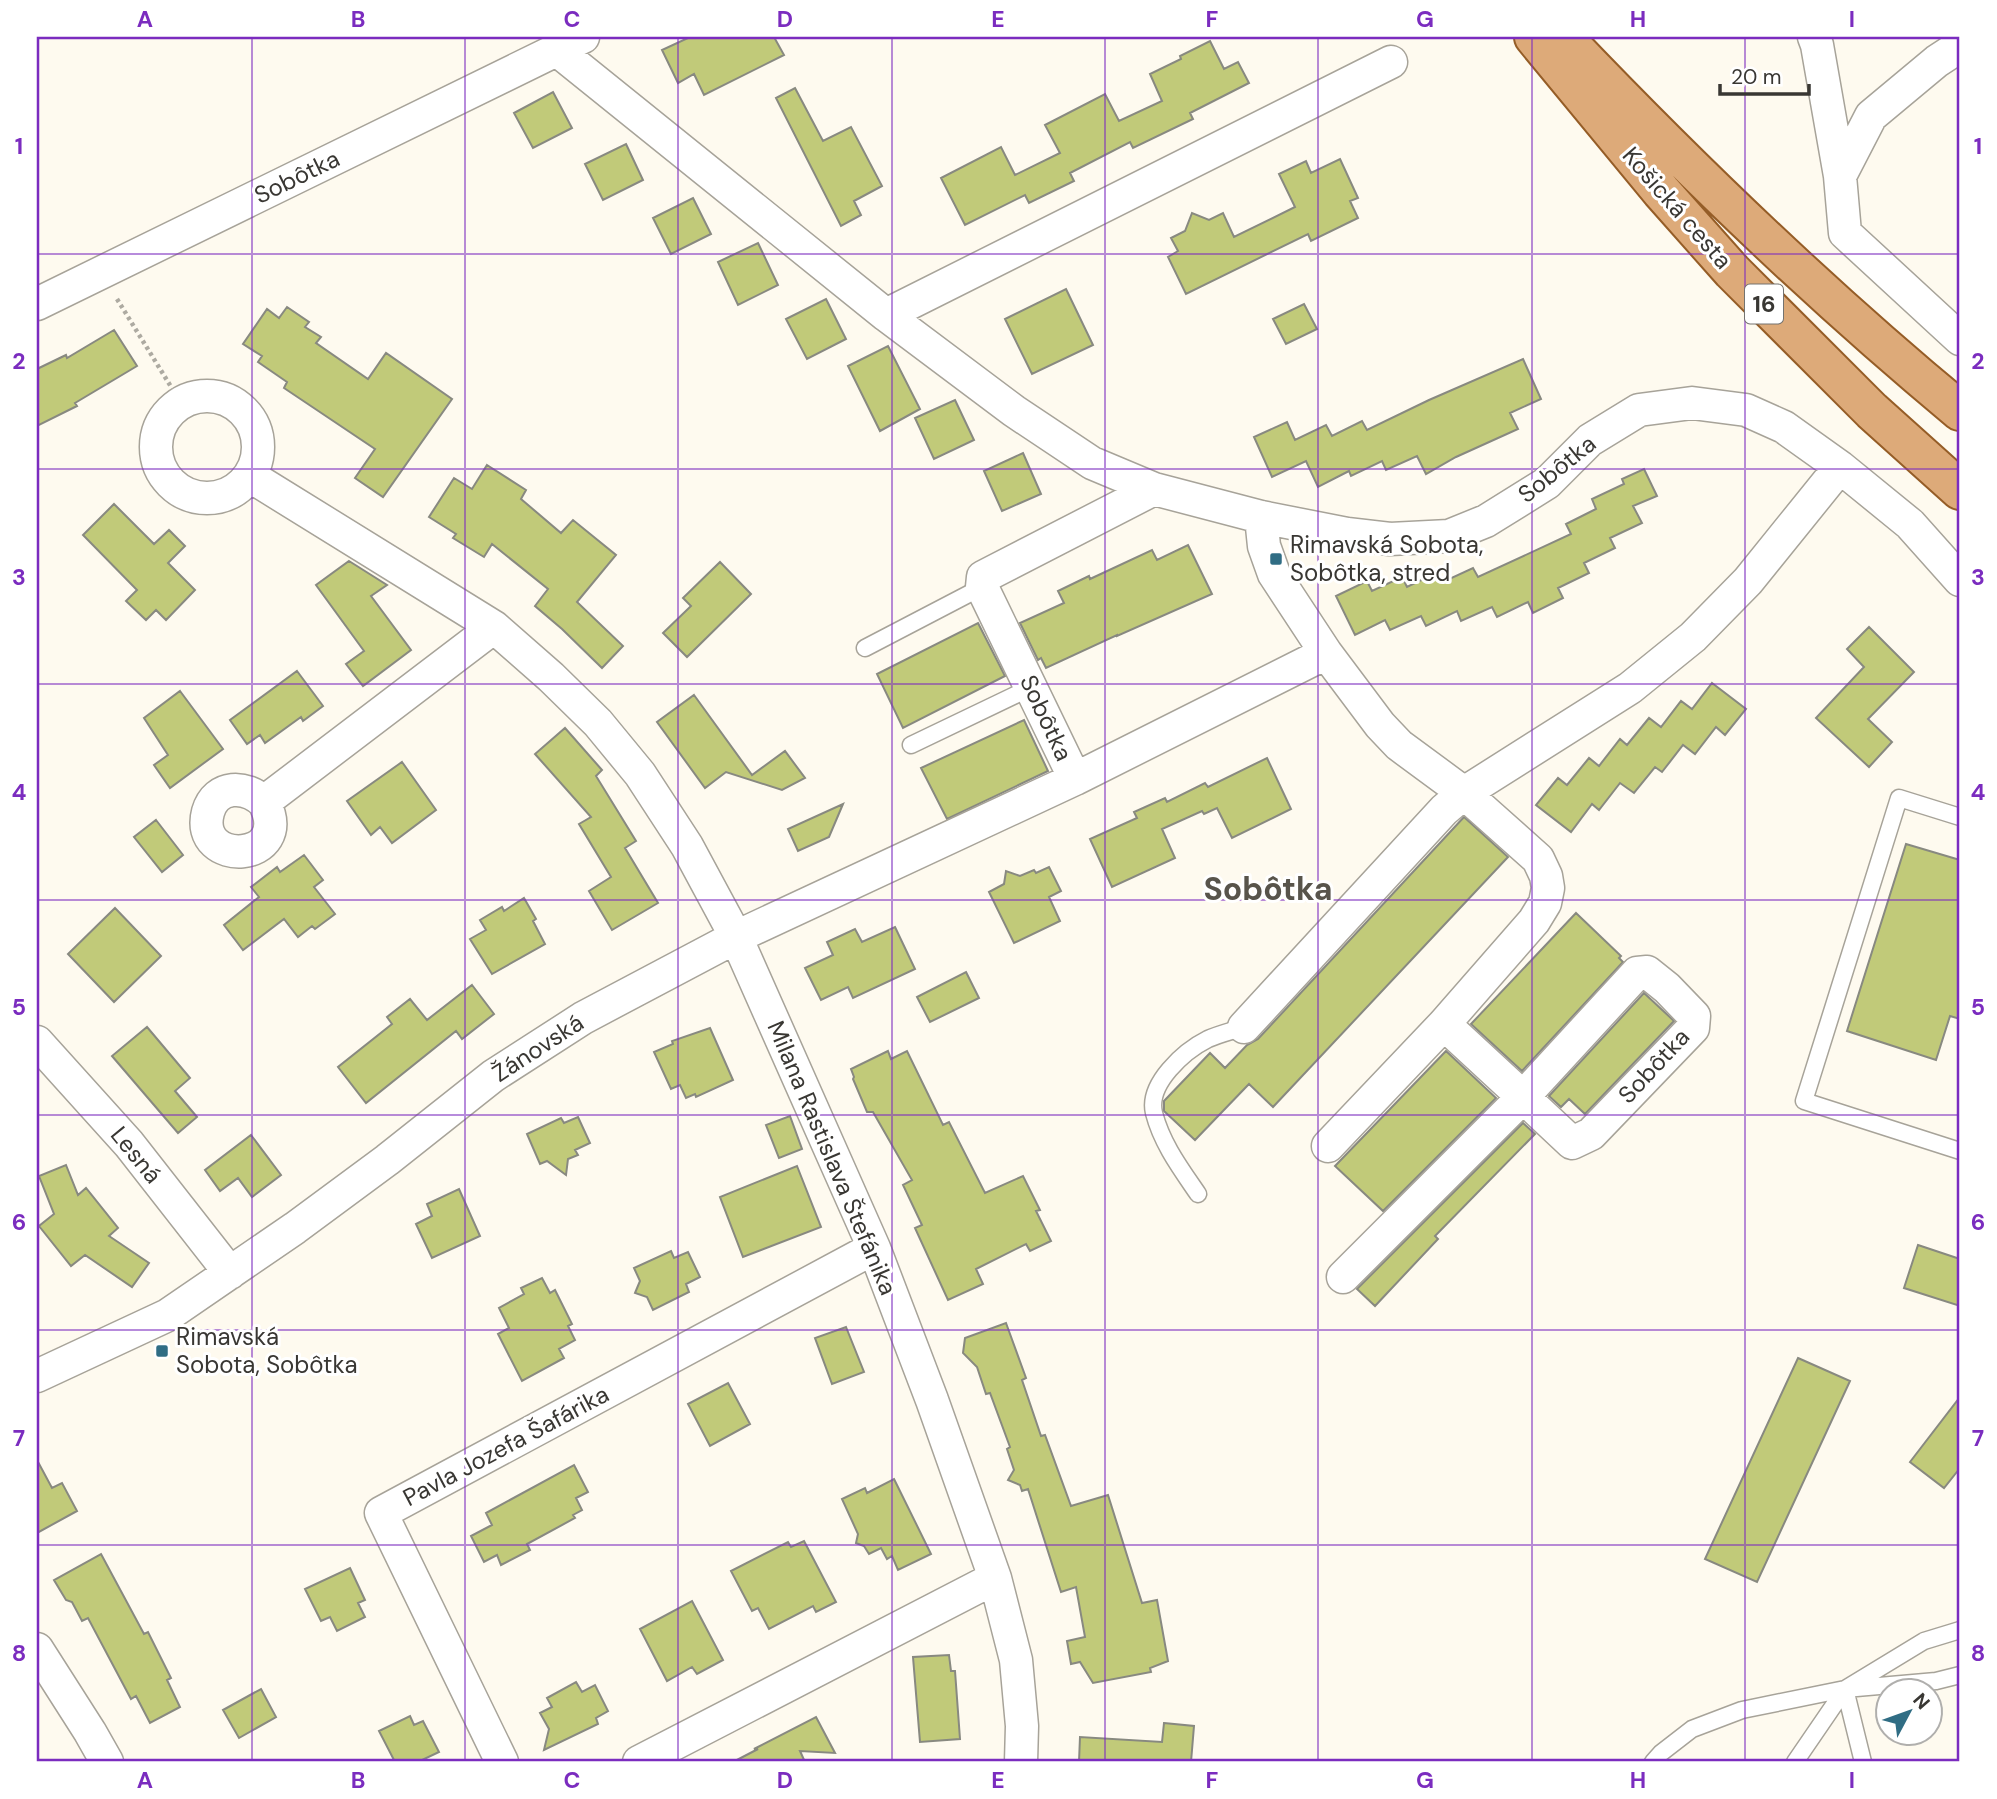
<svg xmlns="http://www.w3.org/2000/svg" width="1997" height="1799" font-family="'DM Sans',sans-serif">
<rect width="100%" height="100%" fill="#fefaef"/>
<path fill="#c1ca79" stroke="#888980" stroke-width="2" d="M690 37H774L784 55 704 95 694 74 678 83 662 50Z
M1210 41 1224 69 1238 62 1249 83 1190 113 1193 119 1133 148 1130 142 1070 173 1074 181 1029 203 1025 195 965 225 941 178 1001 147 1015 175 1060 153 1045 125 1105 94 1119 121 1162 101 1150 74 1181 59 1180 56Z
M795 88 823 141 851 127 882 186 854 201 861 215 841 226 776 98Z
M553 92 572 128 533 148 514 113Z
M626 144 643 180 603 200 585 164Z
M1340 159 1358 198 1350 201 1358 218 1311 241 1308 234 1186 294 1168 257 1178 251 1171 238 1185 231 1192 213 1209 220 1223 213 1234 237 1295 207 1279 174 1306 161 1311 173Z
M693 198 711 234 671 254 653 218Z
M758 243 778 285 738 305 718 262Z
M1066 289 1093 345 1032 374 1005 319Z
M826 299 846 339 807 359 786 319Z
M1304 304 1317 329 1286 344 1273 319Z
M287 307 309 322 305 327 321 337 316 343 368 379 386 353 452 399 383 497 355 478 375 449 284 388 287 382 258 362 262 356 243 344 267 309 279 318Z
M114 330 137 366 75 403 77 406 37 426V369L66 355 67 358Z
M888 346 920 409 880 431 848 366Z
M1523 359 1541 399 1510 413 1518 429 1456 457 1426 474 1417 456 1386 470 1382 461 1351 476 1349 471 1318 487 1306 461 1272 477 1254 437 1287 422 1295 440 1326 425 1332 436 1362 421 1367 430 1429 400Z
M955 400 974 440 934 459 915 418Z
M1023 453 1041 494 1002 511 984 471Z
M487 465 526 490 521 499 561 533 573 520 616 555 577 602 623 646 602 668 562 629 535 606 548 589 492 544 484 557 453 538 456 534 429 517 454 478 472 489Z
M1644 469 1657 496 1633 506 1642 523 1610 538 1615 548 1584 563 1589 573 1558 588 1563 598 1533 613 1528 602 1497 617 1492 607 1461 621 1457 611 1426 626 1421 616 1390 630 1385 620 1355 635 1336 596 1367 581 1372 591 1402 577 1407 587 1438 572 1443 582 1473 568 1478 577 1571 534 1566 524 1596 509 1592 499 1624 484 1622 479Z
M114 504 154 544 169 530 185 546 168 563 195 590 166 620 156 610 146 620 126 601 137 590 83 535Z
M1188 545 1212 594 1117 636V635L1046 668 1041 658 1038 660 1020 623 1064 603 1058 591 1089 576 1090 579 1152 550 1157 560Z
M349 561 387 585 371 596 411 650 363 686 346 664 364 651 316 585Z
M720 562 751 594 687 657 663 633 691 606 683 598Z
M978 623 1005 676 903 728 877 674Z
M1869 627 1914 672 1868 719 1892 742 1869 767 1816 718 1864 667 1847 649Z
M297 671 323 706 303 721 301 717 265 743 260 735 247 744 230 720Z
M1712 683 1746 709 1725 735 1716 727 1695 754 1683 745 1662 772 1655 767 1634 793 1620 783 1599 810 1592 804 1571 832 1536 805 1558 778 1567 785 1589 758 1599 766 1620 739 1627 745 1649 718 1661 727 1681 701 1692 709Z
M180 691 223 749 170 788 154 765 168 755 144 718Z
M694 695 752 775 785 751 805 778 782 790 726 772 705 788 657 722Z
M1024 720 1048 771 947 819 921 768Z
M565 728 602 770 596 776 636 841 625 848 658 903 612 930 589 891 611 877 579 824 591 817 535 754Z
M1267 758 1291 809 1232 838 1217 808 1204 814 1202 811 1162 829 1175 858 1112 887 1090 839 1137 818 1134 812 1165 798 1167 802 1205 783 1208 787Z
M402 762 436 810 392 843 380 827 371 835 347 801Z
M843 804 829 837 798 851 788 829Z
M1464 817 1508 857 1273 1107 1249 1084 1195 1140 1164 1111V1101L1210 1053 1225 1068 1247 1045 1258 1039Z
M156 820 183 855 162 872 134 837Z
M1906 844 1960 860V1019L1950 1016 1936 1060 1847 1031Z
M304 855 323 880 314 887 335 914 315 929 312 926 298 937 284 919 243 950 224 925 259 897 251 887 277 867 280 872Z
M1049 867 1061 891 1049 897 1060 921 1014 943 989 892 1004 884 1006 871 1020 876 1034 870 1036 873Z
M524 898 536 919 533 921 545 944 492 974 470 939 486 930 480 920 502 907 504 911Z
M115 908 161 956 114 1002 68 954Z
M1576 913 1621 956 1619 958 1623 962 1522 1071 1471 1024Z
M895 927 915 969 853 998 848 987 821 1000 805 968 833 955 827 942 855 929 862 942Z
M966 972 979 998 930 1022 917 997Z
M472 985 494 1014 462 1039 456 1031 366 1103 338 1067 392 1024 387 1017 410 999 427 1020Z
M1644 993 1674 1021 1585 1114 1569 1099 1561 1107 1549 1096Z
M147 1027 190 1078 175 1091 197 1117 178 1133 112 1056Z
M710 1028 733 1080 696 1097 695 1094 686 1098 680 1085 671 1089 654 1052 673 1044 672 1041Z
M888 1051 891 1059 907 1051 943 1125 949 1122 985 1193 1023 1176 1040 1210 1036 1211 1051 1241 1030 1251 1026 1244 976 1269 983 1284 948 1300 915 1228 922 1225 903 1185 912 1180 873 1112H867L853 1079 854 1077 851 1069Z
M1446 1051 1496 1098 1383 1211 1335 1166Z
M790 1116 802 1149 779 1158 766 1125Z
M578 1117 590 1143 575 1150 578 1155 568 1159 566 1175 547 1161 540 1164 527 1134 561 1118 564 1123Z
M1523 1123 1535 1134 1435 1236 1438 1239 1375 1306 1357 1289Z
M251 1135 281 1175 252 1197 238 1178 220 1191 205 1170Z
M66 1165 78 1195 86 1188 118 1228 109 1236 149 1263 132 1287 85 1255 71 1266 39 1226 54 1214 39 1176Z
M797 1166 821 1227 743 1257 720 1197Z
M459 1189 480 1236 432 1258 416 1224 432 1216 427 1204Z
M1918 1245 1960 1259V1306L1904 1288Z
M671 1251 674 1258 688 1252 700 1277 686 1284 689 1292 653 1310 647 1297 635 1293 640 1281 634 1268Z
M542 1278 550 1293 555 1290 572 1324 568 1326 575 1340 559 1349 564 1358 522 1381 498 1334 509 1328 499 1308 524 1294 521 1288Z
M1006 1323 1026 1378 1022 1380 1041 1436 1045 1435 1071 1506 1108 1495 1142 1603 1157 1600 1168 1661 1150 1668 1151 1672 1093 1683 1080 1662 1071 1664 1067 1641 1085 1637 1076 1587 1061 1592 1028 1489 1022 1491 1020 1485 1008 1480 1014 1470 1007 1449 1010 1447 990 1393 986 1394 977 1367 963 1353 965 1338Z
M846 1327 864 1372 832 1384 815 1338Z
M1798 1358 1850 1381 1757 1582 1705 1559Z
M728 1383 750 1424 710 1446 688 1404Z
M1960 1397V1468L1944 1488 1910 1462Z
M37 1460 52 1488 62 1483 77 1511 37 1533Z
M574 1465 588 1492 576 1498 582 1510 573 1515 575 1518 527 1544 530 1550 501 1565 497 1555 484 1562 471 1536 492 1525 486 1513Z
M894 1479 931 1554 898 1570 892 1556 887 1559 881 1548 869 1554 864 1546 856 1543 858 1534 842 1499 865 1488 867 1493Z
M804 1541 836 1602 816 1612 813 1606 769 1629 758 1608 752 1611 731 1571 788 1542 791 1547Z
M101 1554 144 1634 148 1632 171 1678 167 1680 180 1707 150 1723 136 1696 131 1699 88 1618 82 1621 72 1602 66 1600 54 1580Z
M350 1568 365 1600 358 1603 365 1617 337 1631 330 1617 321 1621 305 1589Z
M692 1601 723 1660 697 1674 692 1667 667 1681 640 1629Z
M949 1655 951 1671H955L960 1739 920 1742 913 1657Z
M576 1682 582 1692 595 1685 608 1711 596 1718 598 1724 544 1750 549 1729 540 1713 552 1707 547 1698Z
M261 1689 276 1717 239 1738 223 1710Z
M410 1716 414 1725 423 1721 439 1752 418 1762H395L379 1731Z
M816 1717 835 1753 800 1751 805 1762H733L758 1749H754Z
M1164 1723 1194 1726 1191 1762H1079L1080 1737 1162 1742Z"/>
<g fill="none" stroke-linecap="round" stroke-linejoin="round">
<defs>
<path id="lane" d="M865 648 982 587
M911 745 1032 687
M1960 817 1899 798 1804 1101 1960 1151
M1198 1194C1181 1169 1162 1144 1154 1113 1147 1084 1184 1051 1208 1039 1219 1034 1232 1031 1244 1027
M1845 1689 1863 1762
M1653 1762 1661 1753 1692 1729 1742 1710 1845 1689 1924 1641 1960 1630
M1795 1762 1845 1689 1936 1681 1960 1675"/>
<path id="street" d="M1814 37 1817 45 1840 176 1871 116 1937 61 1960 46
M557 50 886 315 1014 411 1092 463 1154 489 1261 517 1347 534 1390 539 1449 536 1486 521 1547 483 1590 440 1639 410 1692 403 1746 410 1784 427 1840 467 1910 524 1960 580
M1840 176 1845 233 1960 339
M37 304 583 37
M886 315 1391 62
M156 447a51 51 0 1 1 102 0a51 51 0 1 1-102 0Z
M250 476 494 627 551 677 598 723 640 774 687 846 736 937 874 1248 932 1400 995 1578 1016 1660 1022 1726 1021 1762
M1326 653 1380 725 1399 745 1464 793 1630 688 1693 637 1748 581 1840 467
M1075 779 982 587 983 577 1154 489
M264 802C296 864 193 868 208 812 216 784 246 785 264 802L494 627
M1244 1027 1444 810 1464 793 1538 859 1546 876 1548 888 1545 903 1534 921 1444 1024 1328 1146
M37 1042 129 1144 230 1273
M1343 1277 1523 1097 1572 1143 1591 1134 1693 1028 1694 1016 1667 988 1647 972 1637 973 1523 1097 1444 1024
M37 1376 168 1315 295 1228 387 1160 493 1076 583 1018 736 937 1075 779 1326 653 1274 574 1264 546 1261 517
M37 1649 90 1732 107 1762
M502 1762 381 1513 874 1248
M639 1762 995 1578"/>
<path id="primary" d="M1534 37 1661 191 1732 271 1872 411 1960 490
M1564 38C1690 170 1820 295 1960 411"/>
</defs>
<use href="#lane" stroke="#a7a399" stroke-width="19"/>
<use href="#street" stroke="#a7a399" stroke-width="35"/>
<use href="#primary" stroke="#955d27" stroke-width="42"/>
<path stroke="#adaaa1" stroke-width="4.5" stroke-dasharray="3.5 3.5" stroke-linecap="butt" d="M117 299 181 403"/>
<use href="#lane" stroke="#fff" stroke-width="16"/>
<use href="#street" stroke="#fff" stroke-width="32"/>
<use href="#primary" stroke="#ddaa79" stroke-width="38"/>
</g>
<path fill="none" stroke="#7b2cbf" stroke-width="2" stroke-opacity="0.55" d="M252 37V1762M465 37V1762M678 37V1762M892 37V1762M1105 37V1762M1318 37V1762M1532 37V1762M1745 37V1762M37 254H1960M37 469H1960M37 684H1960M37 900H1960M37 1115H1960M37 1330H1960M37 1545H1960"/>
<g fill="#306d84" stroke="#fff" stroke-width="2.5">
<rect x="1269" y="552" width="14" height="14" rx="3.5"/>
<rect x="155" y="1344" width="14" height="14" rx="3.5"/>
</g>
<g text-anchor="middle" stroke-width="6" stroke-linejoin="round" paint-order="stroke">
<rect fill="#fff" stroke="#747370" stroke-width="2" x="1745" y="284.5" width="38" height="39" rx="5"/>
<g font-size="23" font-weight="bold" fill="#393733">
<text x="1764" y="312">16</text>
</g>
<g font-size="24" fill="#393733" stroke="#fff">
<text transform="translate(297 177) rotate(-26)" y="8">Sobôtka</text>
<text transform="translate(1677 208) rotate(49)" y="8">Košická cesta</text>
<text transform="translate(1557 469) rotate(-39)" y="8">Sobôtka</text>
<text transform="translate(1046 718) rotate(65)" y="8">Sobôtka</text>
<text transform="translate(538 1048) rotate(-33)" y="8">Žánovská</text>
<text transform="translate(1654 1066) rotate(-47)" y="8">Sobôtka</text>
<text transform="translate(136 1155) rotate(51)" y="8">Lesná</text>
<text transform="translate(832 1158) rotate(67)" y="8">Milana Rastislava Štefánika</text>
<text transform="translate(506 1446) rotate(-28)" y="8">Pavla Jozefa Šafárika</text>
</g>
<g font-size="24" fill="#393733" stroke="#fff" text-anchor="start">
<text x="1290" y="553">Rimavská Sobota,<tspan x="1290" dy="28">Sobôtka, stred</tspan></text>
<text x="176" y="1345">Rimavská<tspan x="176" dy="28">Sobota, Sobôtka</tspan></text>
</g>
<g font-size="32" font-weight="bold" fill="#58544b" stroke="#fff">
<text x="1268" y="900">Sobôtka</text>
</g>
</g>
<rect width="1997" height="1799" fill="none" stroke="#ffffff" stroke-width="77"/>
<g transform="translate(1909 1712) rotate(49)"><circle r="33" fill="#ffffff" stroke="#b0afad" stroke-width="2"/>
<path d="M0-5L12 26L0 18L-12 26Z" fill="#306d84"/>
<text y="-10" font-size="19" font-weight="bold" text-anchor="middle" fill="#393733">N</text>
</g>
<path d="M1720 84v10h89v-10" fill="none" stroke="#393733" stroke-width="3.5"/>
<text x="1731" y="84" font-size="21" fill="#393733" stroke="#ffffff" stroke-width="5" paint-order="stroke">20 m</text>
<rect x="38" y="38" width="1920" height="1722" fill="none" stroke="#7b2cbf" stroke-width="2.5"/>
<g font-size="23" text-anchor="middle" font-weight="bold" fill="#7b2cbf">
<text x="145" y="27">A</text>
<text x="358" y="27">B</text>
<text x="572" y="27">C</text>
<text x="785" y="27">D</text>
<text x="998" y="27">E</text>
<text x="1212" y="27">F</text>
<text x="1425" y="27">G</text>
<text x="1638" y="27">H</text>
<text x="1852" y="27">I</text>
<text x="19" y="154">1</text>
<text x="1978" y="154">1</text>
<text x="19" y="369">2</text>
<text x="1978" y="369">2</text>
<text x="19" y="585">3</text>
<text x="1978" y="585">3</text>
<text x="19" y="800">4</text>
<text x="1978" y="800">4</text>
<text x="19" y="1015">5</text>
<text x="1978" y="1015">5</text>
<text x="19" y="1230">6</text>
<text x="1978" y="1230">6</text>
<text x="19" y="1446">7</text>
<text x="1978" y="1446">7</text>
<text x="19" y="1661">8</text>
<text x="1978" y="1661">8</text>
<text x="145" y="1788">A</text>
<text x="358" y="1788">B</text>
<text x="572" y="1788">C</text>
<text x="785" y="1788">D</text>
<text x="998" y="1788">E</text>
<text x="1212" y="1788">F</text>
<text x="1425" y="1788">G</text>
<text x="1638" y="1788">H</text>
<text x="1852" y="1788">I</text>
</g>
</svg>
